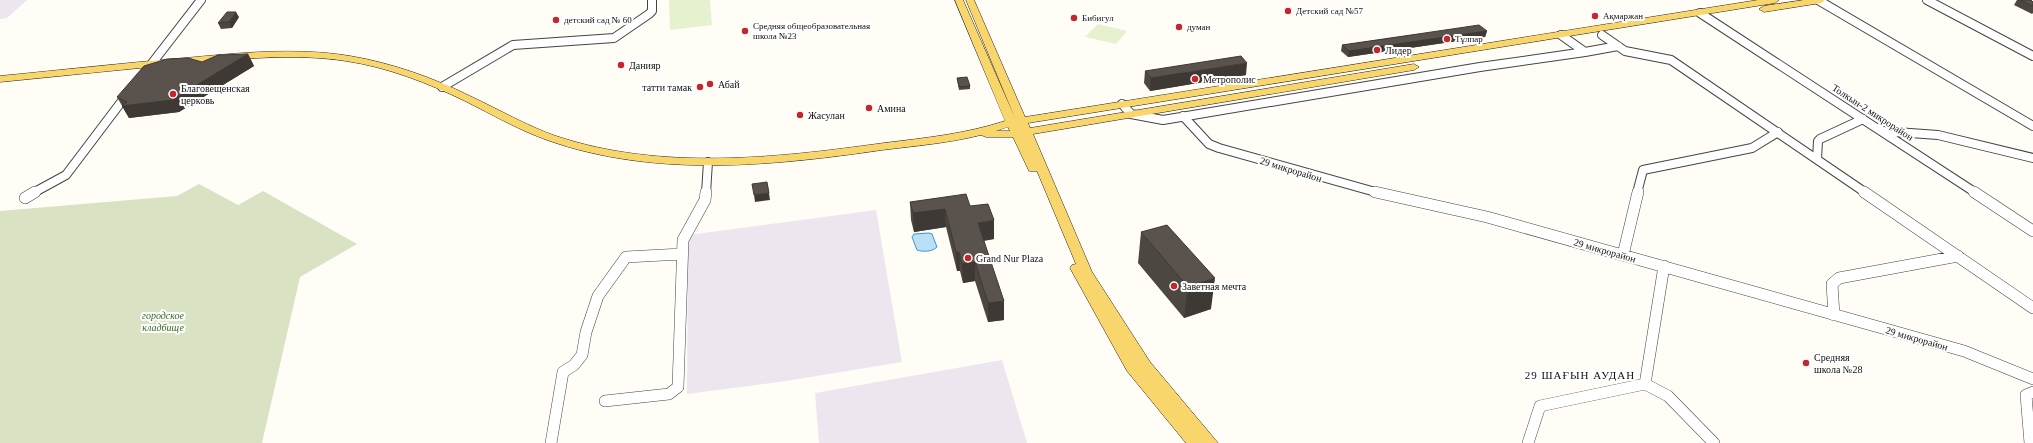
<svg xmlns="http://www.w3.org/2000/svg" width="2033" height="443" font-family="'Times New Roman',serif">
<rect width="100%" height="100%" fill="#fffdf5"/>
<path fill="#eee6ef" d="M0 0H27L7 18 0 19Z
M876 210 902 362 786 381 687 394 688 235Z
M1002 360 1027 443H819L815 393Z"/>
<path fill="#d9e3c4" d="M199 184 238 205 263 191 357 244 300 277 262 443H0V211L177 196Z"/>
<path fill="#e6f2cf" d="M669 0H710L712 25 670 30Z
M1098 24 1127 31 1116 44 1085 37Z"/>
<path fill="#b9e0f7" stroke="#3f96cf" d="M929 233 932 234 937 247C932 252 923 252 917 250L912 237 914 234Z"/>
<g fill="none" stroke-linecap="round" stroke-linejoin="round">
<defs>
<path id="minor-far1" d="M1818 0 2033 126
M1927 0 2033 56
M1700 13 1976 193
M1602 35 1625 51 1671 60 1866 193
M1585 52 1618 46
M146 71 201 0
M442 87 513 45 614 38 649 14 652 11V0
M1122 104 1131 114 1163 120 1480 67 1585 52 1561 35
M1183 116 1209 144 1219 148 1379 193
M1882 131 1938 135 2033 158
M1817 159 1818 141 1820 139 1863 119
M33 193 66 175 128 93
M706 193 708 162
M1637 193 1643 170 1752 148 1778 132"/>
<path id="minor" d="M1375 192 1487 217 1964 351 2033 379
M1864 192 2033 308
M1974 192 2033 231
M25 198 35 192
M1623 255 1638 192
M1834 315 1832 284 1839 278 1958 256
M1645 384 1668 396 1714 443
M605 401 669 394 678 387 683 240 705 200 706 192
M551 443 563 372 574 365 582 355 586 332 598 296 626 257 682 254
M1528 443 1540 406 1645 384 1664 266
M2030 443 2026 395 2033 392"/>
<path id="major" d="M955 0H963L1015 118 966 0H974L1025 117 1758 0H1779L1775 3 1028 123 1030 128 1414 64 1419 67 1414 70 1033 134 1092 272 1150 362 1218 443H1186L1127 371 1070 268 1072 265 1076 264 1037 171H1029L1013 137H986L981 135C949 143 915 146 882 150 772 166 654 178 547 140 519 130 493 115 465 101 428 83 387 67 346 61 293 53 239 59 186 64 124 69 62 76 0 82V76C62 70 123 63 185 58 239 53 295 47 350 56 392 63 434 78 472 97 500 110 527 126 556 136 661 171 776 158 884 143 925 138 965 134 1005 121ZM1008 127 1010 131H996Z
M1804 0H1825L1821 3 1764 12 1759 9 1764 6Z"/>
</defs>
<use href="#minor-far1" stroke="#444" stroke-width="10"/>
<use href="#minor" stroke="#444" stroke-width="12"/>
<use href="#major" stroke="#222" stroke-width="1"/>
<use href="#minor-far1" stroke="#fff" stroke-width="8"/>
<use href="#minor" stroke="#fff" stroke-width="11"/>
<use href="#major" fill="#f9d66b" fill-rule="evenodd"/>
</g>
<path fill="#4d4742" d="M2017 0H2031L2033 2V13L2032 14 2014 5Z
M239 17 232 28 221 29 218 23Z
M1487 31 1485 37 1348 57 1341 51 1342 45 1411 35Z
M248 54 254 66 179 112 129 118 117 97 202 62Z
M1145 71 1246 75 1150 91 1144 83Z
M957 78 970 86V89L959 90Z
M910 202 970 206 994 239 984 241 1004 320 988 322 975 281 963 283 960 271H957L946 227 914 232 911 220Z
M1141 232 1211 309 1184 318 1138 263Z"/>
<path fill="#3f3936" d="M236 12 239 17 232 28 229 22Z
M1487 31 1485 37 1348 57 1349 51Z
M248 54 254 66 179 112 129 118 122 106Z
M1247 63 1246 75 1150 91 1151 78Z
M769 193 770 200 755 202 754 195Z
M945 209 946 227 914 232 913 213Z
M994 220V239L978 241V223Z
M956 252H959L960 271H957Z
M975 262V281L963 283 962 264Z
M1215 278 1211 309 1184 318 1188 287Z
M1004 301V320L988 322V303Z"/>
<path fill="#5a524d" stroke="#3f3936" d="M2020 0H2031L2033 2V6Z
M227 12H236L229 22 218 23Z
M1479 25 1487 31 1349 51 1342 45 1411 35Z
M248 54 172 100 122 106 127 102 117 97 144 66 167 59 188 58 202 62 218 55Z
M1241 56 1247 63 1151 78 1145 71Z
M967 77 970 86 959 87 957 78Z
M767 182 769 193 754 195 752 184Z
M966 194 970 206 988 204 994 220 978 223 1004 301 988 303 975 262 962 264 959 252H956L945 209 913 213 910 202Z
M1167 225 1215 278 1188 287 1141 232Z"/>
<g fill="#c4262e" stroke="#fff" stroke-width="1.5">
<circle cx="1288" cy="11" r="4"/>
<circle cx="1595" cy="16" r="4"/>
<circle cx="1074" cy="18" r="4"/>
<circle cx="556" cy="20" r="4"/>
<circle cx="1179" cy="27" r="4"/>
<circle cx="745" cy="31" r="4"/>
<circle cx="1447" cy="39" r="4"/>
<circle cx="1377" cy="50" r="4"/>
<circle cx="621" cy="65" r="4"/>
<circle cx="1195" cy="79" r="4"/>
<circle cx="710" cy="84" r="4"/>
<circle cx="700" cy="87" r="4"/>
<circle cx="173" cy="94" r="4"/>
<circle cx="869" cy="108" r="4"/>
<circle cx="800" cy="115" r="4"/>
<circle cx="968" cy="258" r="4"/>
<circle cx="1174" cy="286" r="4"/>
<circle cx="1806" cy="363" r="4"/>
</g>
<g text-anchor="middle" stroke-width="4" stroke-linejoin="round" paint-order="stroke">
<g font-size="9" fill="#111" stroke="#fff" text-anchor="start">
<text x="1296" y="14">Детский сад №57</text>
<text x="1603" y="19">Ақмаржан</text>
<text x="1082" y="21">Бибигул</text>
<text x="564" y="23">детский сад № 60</text>
<text x="753" y="29">Средняя общеобразовательная<tspan x="753" dy="10">школа №23</tspan></text>
<text x="1187" y="30">думан</text>
<text x="1455" y="42">Тұлпар</text>
</g>
<g font-size="10" fill="#111" stroke="#fff" text-anchor="start">
<text x="1385" y="54">Лидер</text>
<text x="629" y="69">Данияр</text>
<text x="1203" y="83">Метрополис</text>
<text x="718" y="88">Абай</text>
<text x="692" y="91" text-anchor="end">татти тамак</text>
<text x="181" y="92">Благовещенская<tspan x="181" dy="12">церковь</tspan></text>
<text x="877" y="112">Амина</text>
<text x="808" y="119">Жасулан</text>
<text x="976" y="262">Grand Nur Plaza</text>
<text x="1182" y="290">Заветная мечта</text>
<text x="1814" y="361">Средняя<tspan x="1814" dy="12">школа №28</tspan></text>
</g>
<g font-size="10" fill="#111" stroke="#fff">
<text transform="translate(1873 112) rotate(33)" y="4">Толкын-2 микрорайон</text>
<text transform="translate(1291 169) rotate(17)" y="4">29 микрорайон</text>
<text transform="translate(1605 250) rotate(16)" y="4">29 микрорайон</text>
<text transform="translate(1917 338) rotate(16)" y="4">29 микрорайон</text>
</g>
<g font-size="10" font-style="italic" fill="#2f6b1f" stroke="#fff">
<text x="163" y="319">городское<tspan x="163" dy="12">кладбище</tspan></text>
</g>
<g font-size="11" letter-spacing="1" fill="#111" stroke="#fff">
<text x="1580" y="379">29 ШАҒЫН АУДАН</text>
</g>
</g>
</svg>
